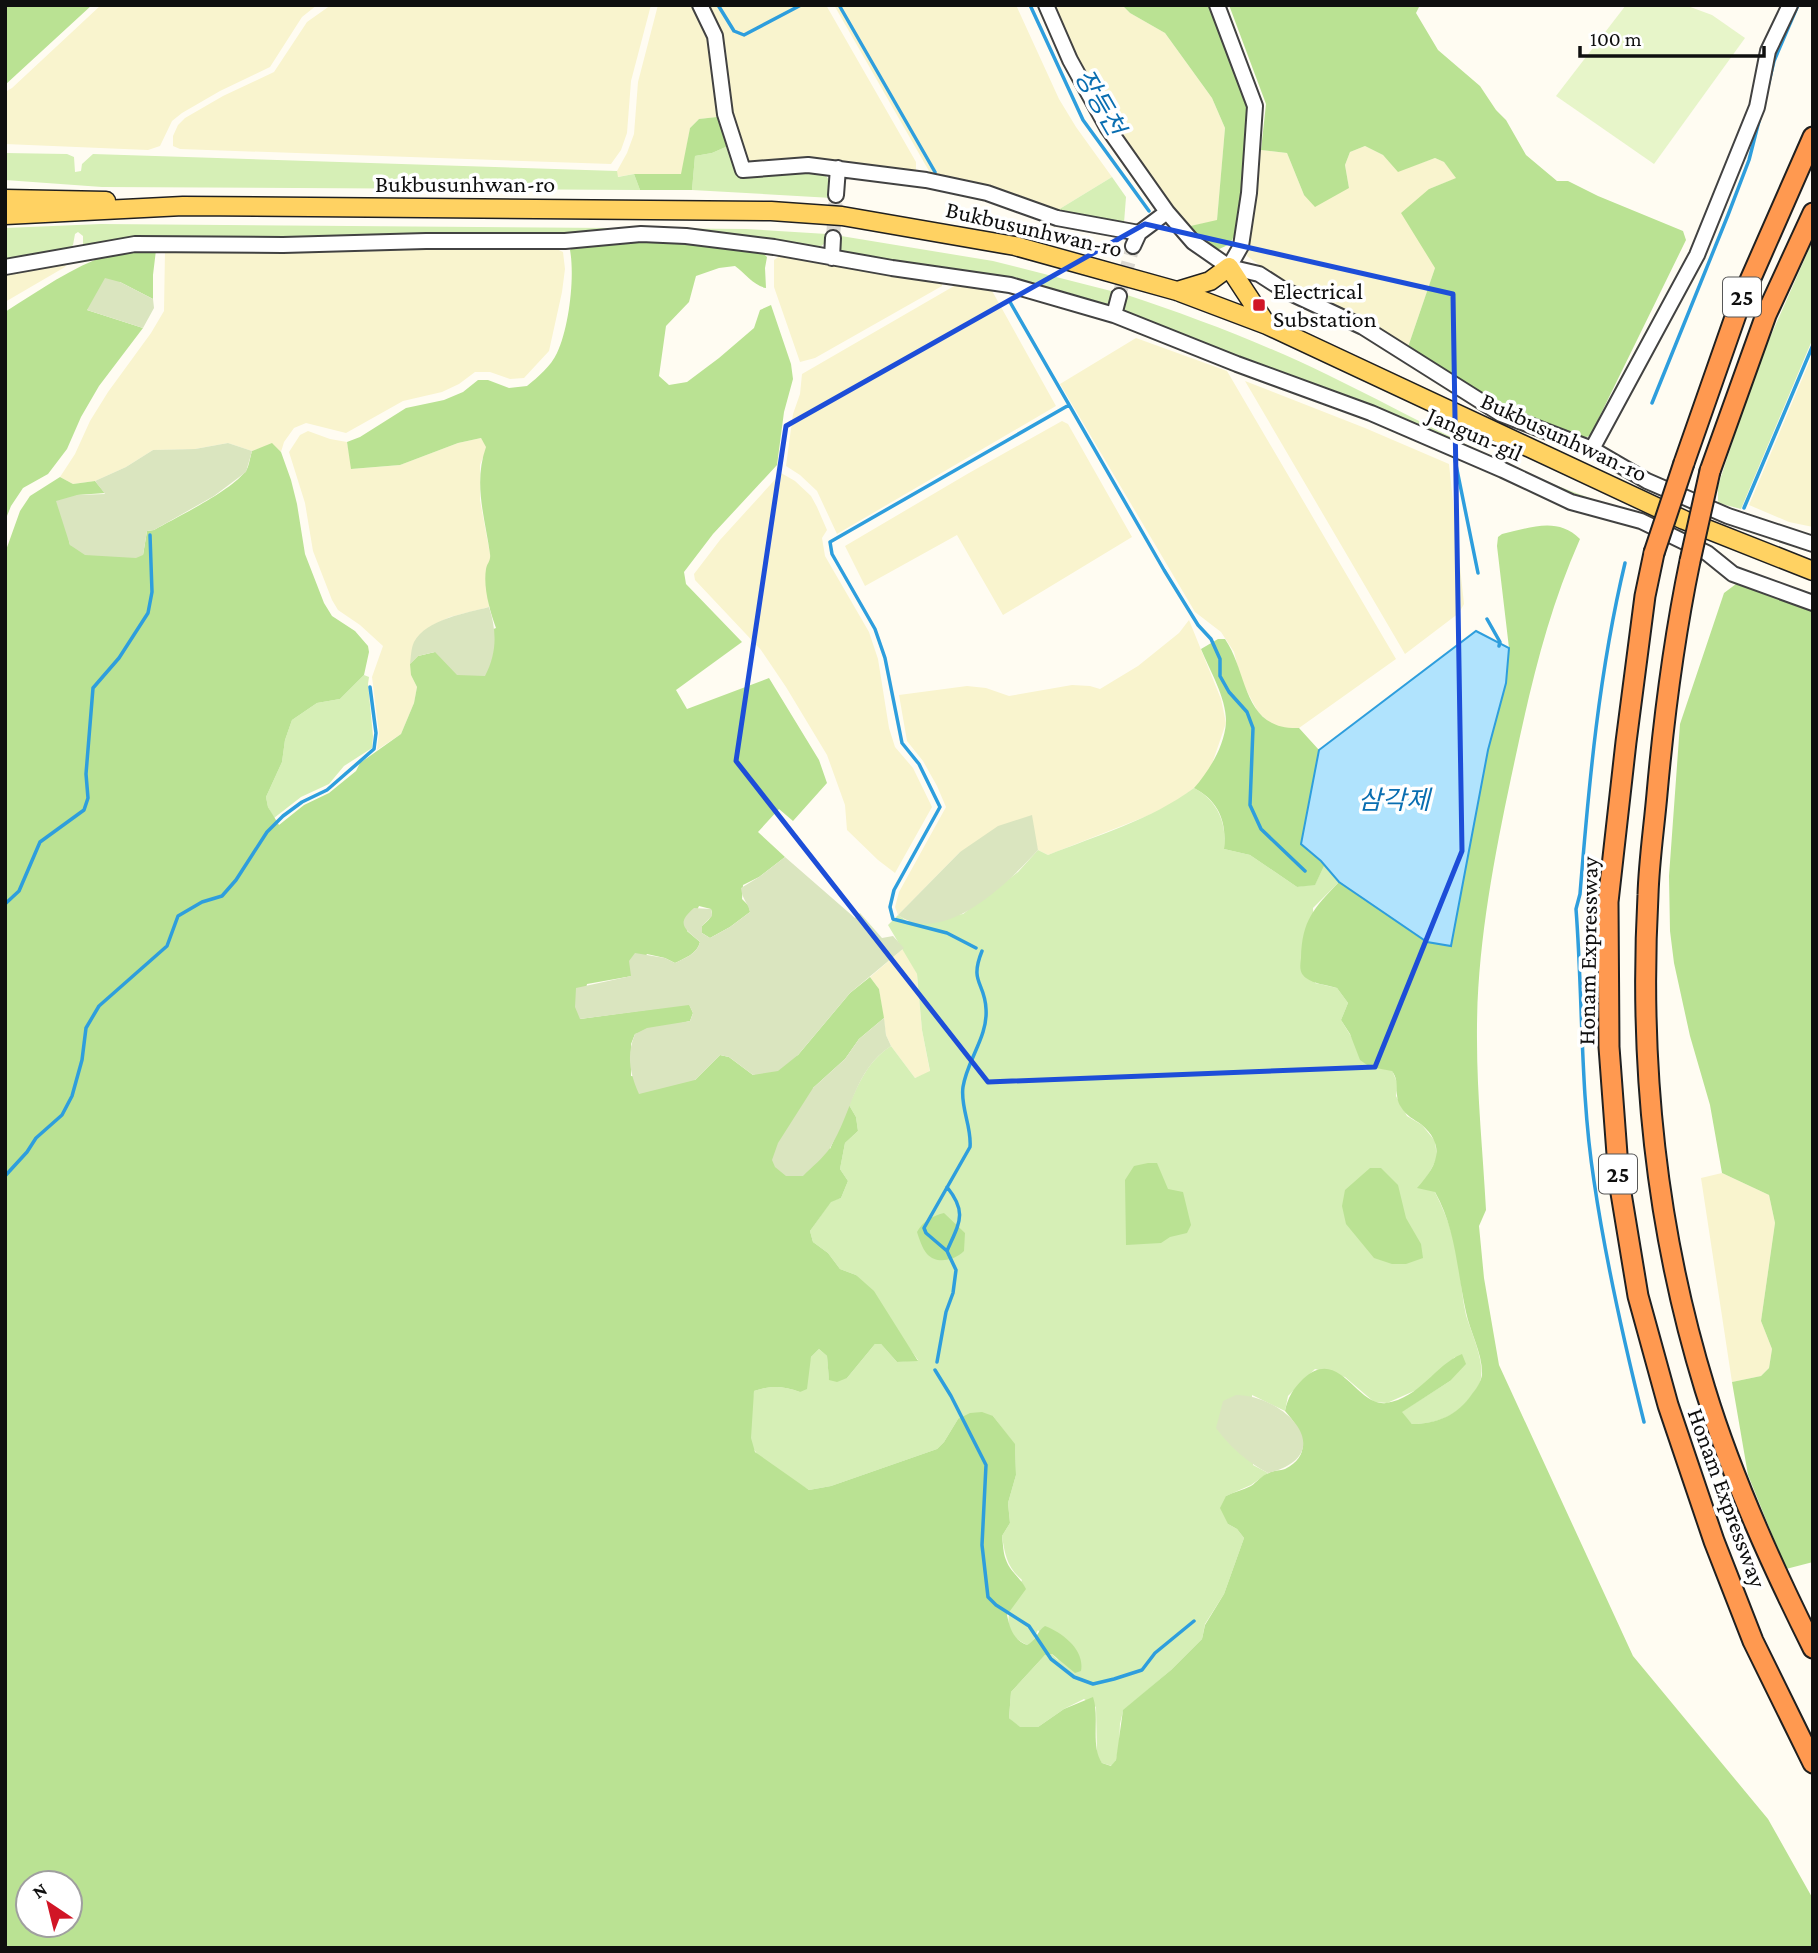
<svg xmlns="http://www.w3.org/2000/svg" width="1818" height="1953" font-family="'Crimson Pro','Noto Sans KR',serif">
<rect width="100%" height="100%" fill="#fffcf2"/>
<path fill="#f9f4ce" d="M101 5H317L302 17 270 67 220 91 182 113 172 121 160 146 148 150 5 144V92L12 88Z
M331 5H651L631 81 627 133 621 150 611 164 180 149 173 146V136L178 125 185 118 223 96 274 72 307 22Z
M658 5H695L710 38 717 117 699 119 690 128 682 174H634L617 177V171L627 153 634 134 638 82Z
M703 5H826L916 162V170L912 174 747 167 730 113 726 50Z
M834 5H1016L1059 99 1076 127 1112 177 1053 213 933 178Z
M1052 5H1122L1130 13 1165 33 1212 98 1225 128 1217 221 1186 227 1100 104 1074 58Z
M1365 146 1383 155 1398 171 1435 158 1444 162 1457 178 1429 189 1435 268 1408 347 1288 286 1247 256 1261 150 1287 153 1304 195 1349 188 1345 165 1350 152Z
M546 244 563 252 565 269 562 292 549 351 524 378 510 379 490 372H475L459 384 442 392 403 401 346 433 306 423 294 428 284 442 281 452 272 444 252 451 228 443 195 449 153 450 126 467 95 481 73 484 60 477 75 454 90 421 108 392 151 333 164 311 165 250Z
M781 255 942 280V286L815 358 800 362 774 287V260Z
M67 263 65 267 5 302V273Z
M961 282 979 285 991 289 1056 406 837 534 817 491 800 475 786 466 793 414 800 394 802 374Z
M1136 338 1227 371 1396 659 1299 728 1283 729 1272 725 1258 712 1241 680 1234 652 1221 632 1195 612 1060 384Z
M1813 353V527L1789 522 1749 505Z
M1245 381 1365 428 1449 464 1464 604 1459 613 1405 654Z
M1062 421 1068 424 1132 537 1003 615 957 535 865 586 845 546 969 473Z
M308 431 330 439 347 442 352 469 400 465 458 443 481 438 487 447 480 465V500L491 559 486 569 489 607 450 617 433 625 411 675 417 687 414 703 401 734 377 750 379 733 372 677 383 646 360 625 338 610 332 600 313 551 305 503 289 452 300 435Z
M781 473 795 481 811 496 817 507 827 530 822 538 825 556 869 632 878 659 889 728 895 747 913 768 932 807 895 873 878 860 847 830 845 805 827 755 786 687 761 650 695 580 694 574 720 540Z
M1189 620 1221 699 1226 723 1210 770 1194 788 1174 803 1147 816 1048 855 1038 850 1034 837 960 852 898 915 895 907 899 892 946 807 937 786 923 761 907 741 899 695 967 686 986 688 1009 696 1072 685 1090 686 1100 689 1138 666 1179 633Z
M904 948 917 974 922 1030 930 1072 915 1078 891 1046 886 1035 879 989 870 977Z
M1722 1173 1769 1195 1775 1223 1761 1321 1772 1349 1769 1368 1761 1376 1732 1382 1701 1178Z"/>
<path fill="#d6efb6" d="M728 146 738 176 811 169C827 171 833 182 832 198L692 190 695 156 712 153Z
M5 153 67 154 74 157 75 172 81 171 82 164 93 154 617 171 618 177 634 174 640 190 102 187 5 180Z
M1112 177 1126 197 1124 223 1120 227 1053 213Z
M101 224 746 229 827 234 826 242 819 248 565 236 86 249 83 245V236L78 232 75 234 73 245 66 253 5 263V228Z
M835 235 993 261 1115 292 1110 304 1099 307 838 253Z
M1813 240V338L1741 509 1718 503V486L1757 367Z
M1124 294C1194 317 1262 343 1328 375 1416 418 1502 467 1595 500L1596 503 1591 504 1129 318 1121 307Z
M364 675 369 677 368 684 373 736 372 748 344 766 329 784 301 797 274 818 268 807 266 797 282 762 285 740 292 720 317 703 340 699Z
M1194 788C1218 801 1227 823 1224 849L1250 855 1297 887 1315 884 1325 864 1339 882 1313 908 1315 983 1337 988 1348 1003 1341 1020 1370 1067 1392 1070 1398 1085 1396 1096 1407 1116 1422 1125 1435 1141 1437 1158 1427 1177C1440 1201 1451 1224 1456 1251 1461 1272 1461 1294 1466 1315 1471 1332 1484 1359 1481 1377 1481 1383 1476 1390 1472 1395 1457 1416 1437 1424 1412 1424L1401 1412 1450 1381 1455 1357 1421 1388 1387 1403 1374 1402 1345 1377 1315 1369 1288 1396 1285 1411 1252 1395 1253 1465 1268 1473 1251 1485 1226 1496 1228 1524 1237 1529 1244 1538 1224 1594 1205 1624 1202 1639 1171 1670 1123 1711 1120 1724 1119 1746 1116 1760 1112 1766 1102 1763 1097 1756 1096 1707 1084 1699 1064 1709 1038 1727H1019L1009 1718 1011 1692 1045 1655 1052 1654 1059 1661 1038 1630 1032 1643 1027 1645C995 1630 1012 1604 1022 1580 1007 1567 1005 1555 1002 1536L1010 1523 1008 1503 1016 1475 1015 1445 993 1416 958 1419 944 1442 937 1449 831 1486 809 1490C796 1482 762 1463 755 1451 745 1437 751 1407 754 1391 771 1385 783 1386 800 1392L811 1357 819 1349 827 1356 829 1379 847 1378 875 1344H881L897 1362 918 1360 856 1275 840 1269 828 1253 813 1242 810 1231 831 1201 841 1198 848 1181 840 1169 845 1143 858 1131 856 1117 849 1105C860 1081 868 1061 891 1046L915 1078 930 1071 922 1030 917 974 888 925 898 915 907 921 963 914 1018 872 1038 850 1048 855C1098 835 1151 820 1194 788Z"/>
<path fill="#bae293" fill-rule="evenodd" d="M5 5H92L5 85Z
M1122 5H1210L1248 107 1242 192 1234 236 1230 244 1217 250 1208 248 1186 227 1217 220 1225 128 1212 98 1165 33 1130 13Z
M1229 5H1420L1416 13 1438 50 1480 86 1496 110 1506 120 1526 155 1557 181H1568L1598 196 1683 231 1686 240 1590 436 1578 439 1503 407 1408 347 1435 268 1401 213 1429 189 1456 178 1444 162 1435 158 1398 172 1383 155 1365 146 1350 152 1345 165 1349 188 1315 207 1304 195 1287 153 1261 150 1266 104Z
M717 117 728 146 712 153 695 156 692 190H640L634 174H681L690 128 699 119Z
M641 239 685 241 762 252 767 257 765 268 766 288C754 286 745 273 735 266L719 268 696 276 689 302 666 326 659 376 669 385 687 382 719 358 754 328 760 310 771 305 791 364 793 379 784 412 777 465 713 534 684 572 686 584 742 642 676 690 687 709 769 678 819 760 827 783 793 821 779 809 758 832 785 857 759 877 743 885 742 899 749 906 750 912 730 927 710 938 702 933V926C707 921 714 917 711 909L699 906 687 931 700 942C697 954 685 958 675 963L665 958 647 954 632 976 587 984 580 1019 689 1004 693 1013 690 1021 635 1034 631 1044V1076L695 1080 720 1055 729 1057 753 1075 798 1055 850 993 870 977 879 989 884 1018 859 1039 845 1059 813 1088 830 1149 849 1105 856 1117 858 1131 845 1143 840 1169 848 1181 841 1198 831 1202 810 1231 813 1242 828 1253 840 1269 856 1275 874 1291 918 1361 897 1362 881 1344H875L847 1378 837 1382 829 1380 827 1356 819 1349 811 1357 807 1389 800 1392C783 1386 771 1385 754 1391L751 1438 755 1452 809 1490 831 1486 937 1449 944 1442 958 1419 970 1413 982 1412 993 1416 1015 1444 1016 1475 1008 1503 1010 1523 1002 1536C1003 1543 1003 1553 1006 1560 1010 1572 1021 1578 1026 1589L1007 1615C1010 1629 1013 1639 1027 1645 1036 1641 1037 1631 1045 1626 1063 1633 1085 1650 1081 1671L1075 1673 1052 1654 1045 1655 1011 1692 1009 1718 1020 1727H1038L1064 1709 1093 1697C1100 1717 1090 1745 1102 1763L1111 1766 1116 1760 1123 1710 1171 1670 1202 1639 1205 1625 1224 1594 1244 1538 1237 1529 1228 1524 1220 1508 1226 1496C1234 1492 1243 1490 1251 1486 1257 1482 1262 1475 1269 1473 1273 1470 1280 1471 1285 1469 1315 1454 1301 1429 1285 1411 1288 1397 1293 1389 1303 1379 1340 1345 1356 1407 1386 1403 1420 1398 1435 1365 1462 1354L1466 1364 1450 1381 1402 1412 1412 1424C1437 1424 1458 1415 1472 1394 1476 1389 1481 1382 1482 1375 1483 1354 1470 1332 1466 1312 1457 1271 1456 1229 1435 1192L1417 1188C1436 1167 1447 1147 1422 1125 1414 1119 1406 1116 1401 1107 1393 1095 1401 1083 1392 1071L1370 1067 1360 1060 1350 1034 1341 1020 1348 1003 1337 988C1327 985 1314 984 1306 978 1299 973 1300 966 1301 958 1302 920 1314 908 1339 882L1427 941 1471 838 1488 750 1506 683 1509 648 1497 546 1498 537 1502 534C1530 528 1557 516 1580 539 1545 618 1529 694 1511 778 1493 863 1476 952 1477 1040 1477 1096 1483 1153 1486 1210L1479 1226 1484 1278 1499 1365 1633 1656 1768 1819 1813 1899V1948H5V553L20 511 30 496 60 477 73 484 95 481 105 493 77 495 66 526 70 545 143 555 147 531 154 530C177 517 229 492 245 472 249 468 250 457 252 451L272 443 281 452 291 480 297 504 305 554 324 603 332 616 355 631 368 646 369 652 364 675 340 699 317 703 292 720 285 740 282 762 266 797 268 807 279 825 304 805 329 793 356 771 360 763 401 734 414 703 417 687 411 675 410 664 418 656 435 652 496 628C490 611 483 588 486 569 487 563 491 561 490 554 485 517 473 484 486 447L481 438 458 443 400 465 351 469 347 442 360 437 406 408 444 400 463 392 478 380H488L509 388 527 386C538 377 551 366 557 353 569 328 575 277 570 250L578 243ZM28 1883H70V1925H28Z
M123 250H156L153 275V299L120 282 87 310 143 328 99 386 81 417 67 449 48 474 23 488 11 506 5 521V312C43 288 79 262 123 250Z
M1740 581 1813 607V1562L1786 1569 1748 1475 1732 1382 1761 1376 1769 1368 1772 1349 1761 1321 1775 1223 1769 1195 1722 1173 1710 1105 1690 1036 1674 963 1670 931 1669 876 1680 724 1724 593Z
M1218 639H1225C1249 674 1242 730 1299 728L1319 750 1301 844 1325 864 1315 885 1297 887 1250 855 1224 849C1227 822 1219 801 1194 788 1209 771 1224 747 1226 723 1227 699 1210 671 1201 649Z
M1148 1163H1157L1168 1189 1183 1192 1191 1225 1187 1233 1170 1237 1161 1243 1126 1245 1125 1180 1134 1166Z
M1370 1168H1381L1398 1185 1406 1218 1421 1244 1423 1258 1406 1264H1392L1374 1258 1346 1224 1342 1206 1345 1190Z
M944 1213 965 1233 964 1251C955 1260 937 1265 927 1254 922 1248 919 1238 917 1232 922 1222 934 1215 944 1213Z"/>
<path fill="#dae5bf" d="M105 278 120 282 153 299 154 308 143 328 87 310Z
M228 443 252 451 246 472 214 496 154 530 147 531 143 555 136 558 85 555 70 545 56 501 77 495 105 494 95 481 126 467 153 450 195 449Z
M489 607C497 631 497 653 485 676L457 675 435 652 418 656 410 664C411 657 411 648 414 642 426 619 467 613 489 607Z
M1032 815 1038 850C1008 883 944 947 898 915L960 852 998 826Z
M785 857 855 918 860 913 882 938 893 936 904 948 850 993 798 1055 778 1071 753 1075 729 1057 720 1055 695 1080 639 1094C630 1074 626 1055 635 1034L647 1028 690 1021 693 1013 689 1005 580 1019 575 1007 576 988 631 976 629 961 635 953 665 958 675 963C685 958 697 954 700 942 685 929 675 924 694 908L711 909 712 916 702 926V933L710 938 730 927 750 912C748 903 742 899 741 888L759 877Z
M884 1018 886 1035 891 1046C854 1070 852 1113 830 1148 823 1158 812 1167 803 1176H786L775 1167 772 1160 778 1143 813 1088 845 1059 859 1039Z
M1236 1395C1286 1395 1341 1455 1268 1473 1247 1462 1230 1447 1216 1428L1223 1401Z"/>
<path fill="#e7f5c9" d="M1626 5H1685L1712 15 1745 38 1654 164 1556 96Z"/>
<path fill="#b0e3fd" stroke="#2e9edd" stroke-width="2" d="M1476 631 1509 648 1506 683 1488 750 1451 946 1427 942 1339 882 1321 861 1301 844 1319 750Z"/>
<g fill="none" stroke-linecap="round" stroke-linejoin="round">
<path stroke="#2e9edd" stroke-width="3.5" d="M718 5 734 31 744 35 801 5
M839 5 935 172
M1030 5 1083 120 1149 211
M1768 86 1774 61 1798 5
M1010 302 1164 570 1198 625 1211 639 1220 659V676L1229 692 1247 712 1253 728 1250 805 1261 829 1305 871
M1652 403 1728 215 1749 160 1760 117
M1454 455 1478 573
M1744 508 1813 345
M1625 563C1599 672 1589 782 1580 894L1576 909C1583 999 1580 1091 1594 1181 1606 1263 1624 1342 1644 1422
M1487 619 1500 642 1499 646
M5 904 19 891 40 842 84 810 88 798 86 774 93 688 119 658 148 613 152 592 150 535
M976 948 947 933 893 919 890 907 894 890 940 807 919 764 902 743 885 658 875 629 832 554 830 542 1069 405
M5 1176 27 1152 36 1138 62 1115 72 1096 82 1060 86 1028 99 1006 167 946 178 916 202 902 222 896 236 880 267 832 283 816 302 802 327 790 374 749 376 733 370 687
M947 1251C959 1223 968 1213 947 1187
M937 1362 946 1312 953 1293 956 1270 947 1251 926 1233 924 1228 970 1147C972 1127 960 1107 963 1087 967 1060 988 1037 986 1009 985 982 969 983 982 951
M935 1370 951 1396 986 1465 982 1545 988 1597 996 1605 1029 1626 1051 1659 1074 1677 1093 1684 1114 1679 1142 1670 1155 1653 1194 1621"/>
<path stroke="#dbd8d0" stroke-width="14" stroke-dasharray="14 7" stroke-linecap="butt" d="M833 238 836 195
M1119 296 1133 246"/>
<defs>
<path id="minor" d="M700 5 715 36 725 114 743 170 808 165 926 180 987 193 1057 218 1139 233
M1046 5 1070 60 1107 127 1167 212 1193 242 1229 267 1259 274 1284 290 1363 327 1501 414 1592 449 1647 481 1728 516 1813 544
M1217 5 1255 106 1249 193 1241 246 1229 267
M836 195 838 168
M1133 246 1139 233 1167 212
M832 258 833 238
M5 267 135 244 283 245 426 241H565L641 234 686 236 774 247 892 268 1010 285 1114 315 1237 364 1371 413 1503 470 1571 502 1641 521 1707 553 1733 574 1813 603
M1114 315 1119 296
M1592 449 1697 255 1757 107 1768 51 1790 5"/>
<path id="major" d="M5 199 106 201
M5 215 183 206 771 211 842 216 1015 246 1177 291 1267 325 1684 520 1813 571
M1177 291 1210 281 1229 267 1267 325"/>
<path id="highway" d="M1684 463 1740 303 1813 137
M1710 471 1766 315 1813 213
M1654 553 1645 596 1626 742 1608 902 1609 1047 1619 1181 1638 1296 1668 1405 1714 1541 1753 1641 1813 1763
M1690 561C1674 638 1664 716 1657 794 1654 828 1649 861 1648 895 1639 1061 1656 1230 1705 1389 1732 1478 1771 1564 1813 1648"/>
</defs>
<use href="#minor" stroke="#424242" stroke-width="18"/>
<use href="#major" stroke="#202020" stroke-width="21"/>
<use href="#highway" stroke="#202020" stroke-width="23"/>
<use href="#minor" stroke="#fff" stroke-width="14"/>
<use href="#major" stroke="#ffd262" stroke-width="18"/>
<use href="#highway" stroke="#ff9950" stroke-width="19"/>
<defs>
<path id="highway-bridge" d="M1654 553 1684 463
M1690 561 1710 471"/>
</defs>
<use href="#highway-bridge" stroke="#202020" stroke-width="23" stroke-linecap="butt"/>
<use href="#highway-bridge" stroke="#ff9950" stroke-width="19"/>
</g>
<path fill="none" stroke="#1d4ed8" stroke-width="5" stroke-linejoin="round" d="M1145 224 1453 294 1462 851 1375 1067 988 1082 736 761 786 426Z"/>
<rect fill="#d11626" stroke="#fff" stroke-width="2.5" x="1252" y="298" width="14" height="14" rx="3.5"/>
<g text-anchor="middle" stroke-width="7" stroke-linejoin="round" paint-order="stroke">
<g fill="#fff" stroke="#575757" stroke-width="2">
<rect x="1723" y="277.5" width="38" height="39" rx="5"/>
<rect x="1599" y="1154.5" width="38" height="39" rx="5"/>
</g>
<g font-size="23" font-weight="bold" fill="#0f0f0f">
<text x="1742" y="305">25</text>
<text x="1618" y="1182">25</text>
</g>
<g font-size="24" fill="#0f0f0f" stroke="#fff">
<text x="465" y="192">Bukbusunhwan-ro</text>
<text transform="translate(1034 229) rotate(13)" y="8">Bukbusunhwan-ro</text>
<text transform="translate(1475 434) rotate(24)" y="8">Jangun-gil</text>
<text transform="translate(1564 437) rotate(25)" y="8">Bukbusunhwan-ro</text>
<text transform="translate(1588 951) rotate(-89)" y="8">Honam Expressway</text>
<text transform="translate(1727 1498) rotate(70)" y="8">Honam Expressway</text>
</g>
<g font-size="24" fill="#0f0f0f" stroke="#fff" text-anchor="start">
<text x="1273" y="299">Electrical<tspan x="1273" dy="28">Substation</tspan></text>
</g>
<g font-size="26" font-style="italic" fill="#096eb1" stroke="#fff">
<text transform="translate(1100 102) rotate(60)" y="9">장등천</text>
<text x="1394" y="809">삼각제</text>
</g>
</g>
<rect width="1818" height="1953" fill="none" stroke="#0f0f0f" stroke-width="14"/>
<g transform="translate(49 1904) rotate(325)"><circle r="33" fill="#ffffff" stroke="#9f9f9f" stroke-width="2"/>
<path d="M0-5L12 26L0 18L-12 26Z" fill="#d11626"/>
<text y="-10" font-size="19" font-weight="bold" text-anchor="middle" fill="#0f0f0f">N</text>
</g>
<path d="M1580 46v10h184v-10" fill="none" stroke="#0f0f0f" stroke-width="3.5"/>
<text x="1590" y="46" font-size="21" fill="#0f0f0f" stroke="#ffffff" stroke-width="5" paint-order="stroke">100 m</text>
</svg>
